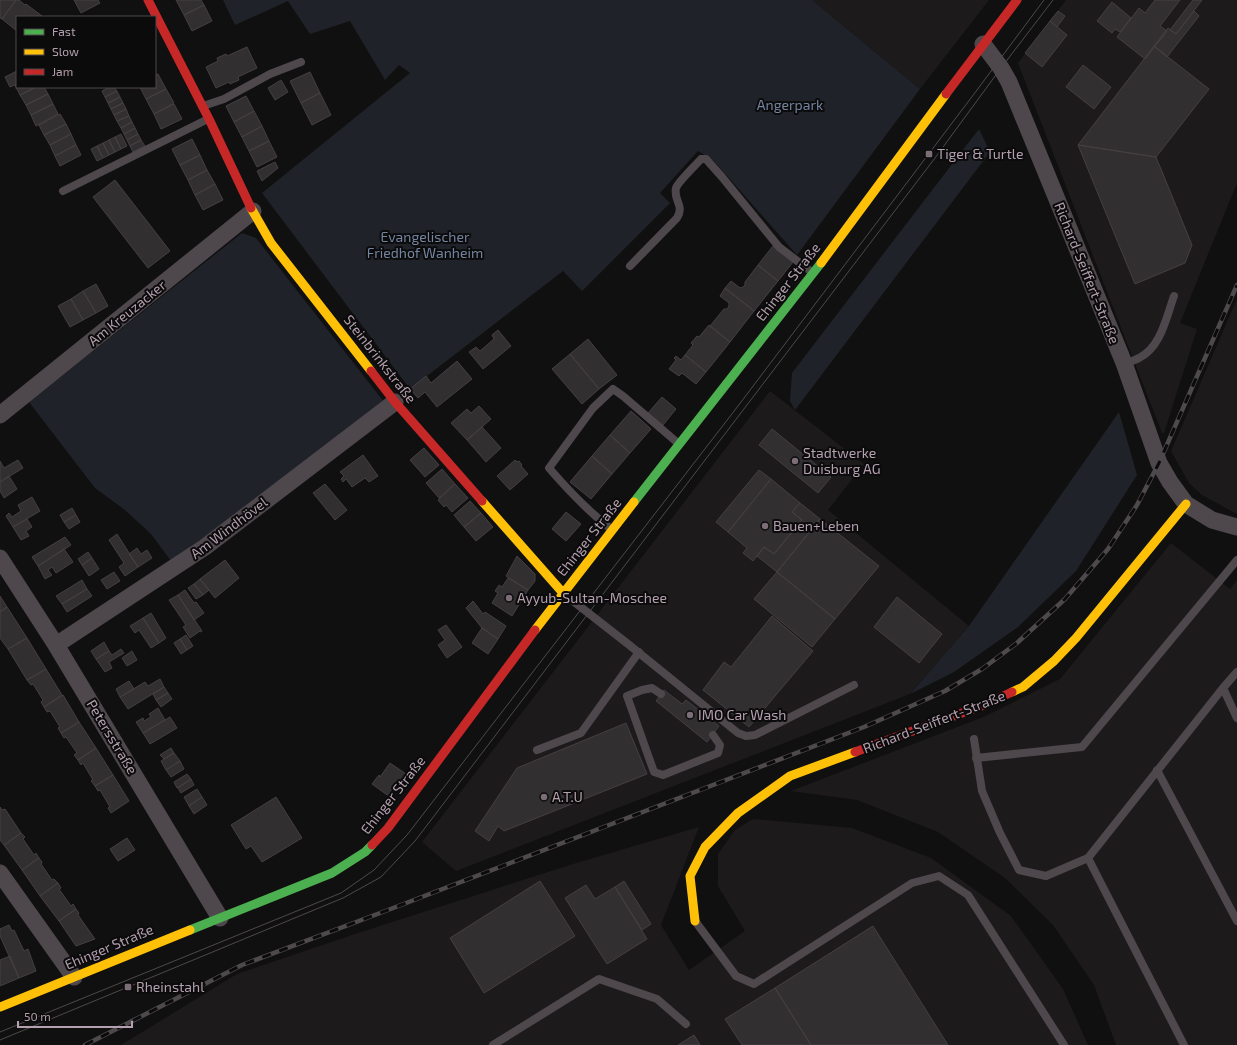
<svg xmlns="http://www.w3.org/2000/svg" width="1237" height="1045" font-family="'Exo 2',sans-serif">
<rect width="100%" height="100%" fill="#111010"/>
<path fill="#1d1a1b" d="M812 0H989L920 89Z
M1066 0H1237V183L1180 323 1197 329 1164 433H1162L1018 63Z
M1237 299V514L1202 495 1189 483 1171 451Z
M770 391 864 464 828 510 969 626 910 694 456 871 422 842Z
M1171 543 1230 589 1237 580V1045H1116L1094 985 1053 925 1005 878 938 832 857 800 791 791 986 716 1060 679Z
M753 819 852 828 931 858 1011 916 1063 989 1088 1045H121L237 974 358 933 573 864 699 827 661 925 689 970 745 931 718 886V854L735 830Z"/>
<path fill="#1f2228" d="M223 0H812L920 89 797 255 713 160 698 151 660 193 670 203 582 291 563 271 410 389 262 193 410 73 399 65 385 80 350 21 310 34 288 1 235 25Z
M979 129 990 152 795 410 790 401 792 373Z
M242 233 256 238 384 402 308 463 171 561 151 534 125 510 95 488 29 402Z
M1119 412 1137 475 1076 571 1018 627 954 672 910 694 969 626Z"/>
<path fill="#322f31" stroke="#453f43" d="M0 0H16L2 19 0 18Z
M16 0H19L25 5 26 4 42 16 17 17V31L2 19Z
M74 0H98L100 3 81 13Z
M176 0H201L204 5 184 15Z
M1155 0H1180L1160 26 1167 31 1145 59 1117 37 1139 8 1145 13Z
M1193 0H1202L1176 34 1170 30Z
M1112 2 1131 18 1120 32 1115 29 1112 33 1097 21Z
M204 5 212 21 192 31 184 15Z
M1058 11 1065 16 1057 27 1050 21Z
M1194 11 1199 16 1167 57 1154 46 1168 28 1176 34Z
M1050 21 1067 35 1042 67 1025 53Z
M1154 46 1209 89 1156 157 1078 145Z
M247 47 257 68 238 77 239 80 230 84 229 82 216 88 206 67 218 61 217 58 226 54 227 56Z
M1083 65 1111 87 1094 109 1066 87Z
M17 71V84L10 87 5 77Z
M310 72 320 93 301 103 290 81Z
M158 74 166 89 146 99 140 87H155V75Z
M281 80 288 92 275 100 268 88Z
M17 84V87H36L20 95 15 85Z
M36 87H44L48 94 26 105 20 95Z
M110 87H114L117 91 105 97 102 91Z
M166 89 174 103 154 114 146 99Z
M117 91 120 97 108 103 105 97Z
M320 93 331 115 312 125 301 103Z
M48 94 53 104 31 115 26 105Z
M246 96 254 111 234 122 226 106Z
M120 97 123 103 111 109 108 103Z
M123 103 126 109 114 115 111 109Z
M53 104 58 114 36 126 31 115Z
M174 104 182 119 161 129 154 114Z
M126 109 129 116 117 121 114 115Z
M254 111 262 126 242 137 234 122Z
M60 114 66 124 44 135 39 125Z
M129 116 132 122 121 128 117 121Z
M132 122 135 128 124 134 121 128Z
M66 124 71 134 50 145 44 135Z
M262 126 269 141 249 151 242 137Z
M135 128 138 134 127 140 124 134Z
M71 134 76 145 55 156 50 145Z
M121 134 127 146 121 149 115 137Z
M138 134 141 140 130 146 127 140Z
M115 137 121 149 115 152 109 140Z
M192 139 200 155 180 165 172 149Z
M109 140 115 152 109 155 103 143Z
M141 140 145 146 133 152 130 146Z
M269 141 277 157 257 167 249 151Z
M103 143 109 155 103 158 97 146Z
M76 145 81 155 60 166 55 156Z
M1078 145 1156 157 1192 245 1185 263 1135 284Z
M97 146 103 158 97 161 91 149Z
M200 155 207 170 188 180 180 165Z
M275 162 278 168 262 181 257 171Z
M207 170 215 184 195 195 188 180Z
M115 180 170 251 148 268 93 197Z
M215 184 223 200 203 210 195 195Z
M773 246 793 262 778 281 758 265Z
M758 265 778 281 754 311 725 288 731 281 740 288 743 287 745 285V282Z
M96 284 108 306 96 313 83 291Z
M725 288 754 311 730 342 710 326 724 309H727L729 306V303L720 296Z
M83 291 96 313 83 320 71 299Z
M71 299 83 320 70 327 58 306Z
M709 325 730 342 706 372 685 355 693 345 691 343 697 336 699 337Z
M498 330 511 346 483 369 469 352 476 347 480 351 494 339 492 335Z
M588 339 617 375 599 389 570 354Z
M570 354 599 389 582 404 552 369Z
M685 355 706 372 696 384 682 373 679 376 669 369 676 360 674 358 676 356 681 360Z
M457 361 472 379 437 407 425 392 418 398 410 389 426 376 431 383Z
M662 397 676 409 663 425 648 413Z
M479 406 491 419 467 440 451 423 467 409 471 413Z
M631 411 651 429 630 453 610 435Z
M482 427 501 448 486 462 467 440Z
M772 429 831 477 818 493 759 445Z
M610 435 630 453 612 474 592 456Z
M424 448 439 465 425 477 410 460Z
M363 455 378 476 369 482 365 478 352 487 346 479 343 482 341 479 344 476 340 472Z
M592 456 612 474 591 499 570 482Z
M18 460 23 468 0 482V461L4 468Z
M515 460 517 462 519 461 522 465 521 466 528 474 510 490 497 476Z
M442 469 455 484 439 498 426 483Z
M759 470 771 479 728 532 716 522Z
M9 476 17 489 4 498 0 491V482Z
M771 479 800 503 792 512 802 520 774 554 764 547 753 561 743 553 747 548 728 532Z
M325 484 347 510 335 520 313 493Z
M455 484 468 498 452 512 446 505 444 507 438 500Z
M32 497 40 511 13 527 6 516 9 513 12 517 21 511 18 505Z
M470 501 481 513 464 527 454 515Z
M800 503 820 519 777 572 757 556 764 547 774 554 802 520 792 512Z
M72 508 76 515 64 522 60 515Z
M566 512 581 524 566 541 552 529Z
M481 513 493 527 476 541 464 527Z
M76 515 80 522 69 529 64 522Z
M27 519 32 527 26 531 29 536 21 540 13 527Z
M820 519 879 566 835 619 777 572Z
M117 534 138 567 125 576 119 567 124 563 109 540Z
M65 537 71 545 38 566 32 557Z
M137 548 141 554 147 550 152 558 138 567 129 554Z
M64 549 73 562 56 573 52 567 48 570 52 575 45 579 38 566Z
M88 552 92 558 82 565 78 559Z
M517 556 535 574V581L528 590 506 576Z
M92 558 99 569 89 576 82 565Z
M225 560 239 578 215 598 200 579Z
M114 572 120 581 107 589 101 580Z
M777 572 835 619 812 647 754 599Z
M508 578 528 590 512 616 492 603 498 593 495 591 499 585 502 587Z
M200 579 209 590 203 595 194 584Z
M82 580 87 589 62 604 56 596Z
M194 584 203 595 196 599 188 588Z
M87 589 92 596 67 612 62 604Z
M185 590 194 603 196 602 204 613 194 620 178 595Z
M178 595 202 631 200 632V631L190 638 183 627 186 625 169 600Z
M0 596 7 607 0 612Z
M897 597 942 634 919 663 874 627Z
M473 601 483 614 485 612 506 626 498 639 482 628 466 608Z
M7 607 27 638 8 649 0 638V612Z
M151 613 166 638 159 643 143 618Z
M772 616 813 651 749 727 703 690 724 662 731 667Z
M143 618 159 643 151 648 139 630 135 633 130 626Z
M446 625 462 647 447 658 438 645 445 640 438 630Z
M482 628 498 639 488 654 472 643Z
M186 635 193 646 187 650 180 639Z
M27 638 46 669 27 680 8 649Z
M180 639 187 650 181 654 174 643Z
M104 642 109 651 96 659 91 651Z
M121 649 124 653 109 662 112 668 105 672 96 659 109 651 112 655Z
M132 651 137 660 127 666 122 658Z
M46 669 62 695 44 707 41 702 43 700 33 684 31 685 27 680Z
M160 679 164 687 128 709 120 697 145 682 148 686Z
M129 681 134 689 120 697 116 689Z
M164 687 168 693 156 700 153 694Z
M664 690 682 704 686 700 719 726 707 742 656 701Z
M168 693 172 699 161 707 156 700Z
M63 695 79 722 61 733 58 728 60 727 50 711 47 712 44 707Z
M158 708 165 720 143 733 136 722 143 718 144 721 151 717 149 714Z
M170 717 177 728 150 744 143 733Z
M79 722 96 748 78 760 74 755 77 753 66 737 64 738 61 733Z
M626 723 647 774 504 831 498 826 489 841 475 831 517 768Z
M96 748 113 775 95 786 91 781 93 780 83 763 81 765 78 760Z
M171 748 174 753 164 759 160 755Z
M174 753 180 761 166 770 161 761Z
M180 761 184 769 171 777 166 770Z
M390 763 406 774 390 797 372 784 379 775 380 777Z
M187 774 191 779 177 788 174 782Z
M113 775 129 801 111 813 108 808 110 807 100 790 98 791 95 786Z
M191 779 194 785 181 793 178 788Z
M197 789 202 797 189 806 184 797Z
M202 797 207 805 194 814 189 806Z
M276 797 302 838 262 862 251 846 246 849 231 825Z
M0 807 2 810 5 809 21 833 4 845 0 840Z
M21 833 25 837 23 839 34 855 36 853 39 858 22 870 4 845Z
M127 838 135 850 118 861 110 849Z
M39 858 42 862 41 864 52 880 54 879 58 883 40 896 22 870Z
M540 881 575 936 484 993 450 938Z
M624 881 651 924 642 930 615 887Z
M58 883 61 888 59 889 71 906 73 904 76 909 59 921 40 896Z
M586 885 595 899 615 887 647 939 607 964 565 898Z
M76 909 79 913 78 915 95 939 76 946 59 921Z
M9 925 12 931 14 930 24 951 28 949 36 971 19 978 0 936V929Z
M873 926 948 1045H811L775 988Z
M10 956 19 978 0 986V960Z
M775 988 811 1045H742L725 1019Z
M694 1035 700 1045H678Z"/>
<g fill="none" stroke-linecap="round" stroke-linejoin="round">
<path stroke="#4e474c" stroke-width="8" d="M203 106 224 99 270 74 301 62
M63 191 208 119
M630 266 677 218C685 205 673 201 676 188 678 182 696 165 701 159H706L722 177 779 247 813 273
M1124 363C1129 362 1134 361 1139 358 1161 347 1166 318 1174 296
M611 529C588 511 568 490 549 468L593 408 613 389 623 396 679 444
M564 594 628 644 738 733 746 736 755 735 854 685
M1223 688 1237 718
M661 694 652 688 642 690 627 696 654 772 663 775 718 753 720 745 713 735
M974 739 982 791 1000 833 1019 870 1046 876 1088 858
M537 750 581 733 639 652
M976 758 1082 747 1237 560
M1157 770 1237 921
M695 921 736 976 754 984 912 883 939 876 968 895 1064 1045
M493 1045 599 979 657 999 686 1024
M1184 1045 1088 858 1223 688 1237 672"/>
<path stroke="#4e474c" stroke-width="17" d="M983 44 1001 68 1009 82 1124 363 1159 463 1170 482 1186 504 1212 520 1237 527
M0 415 253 211
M0 558 56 645 220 918
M56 645 205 547 395 402
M0 873 74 977"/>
<path stroke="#4caf50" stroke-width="9" d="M634 502 821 263
M190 930 332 873 365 852 372 845"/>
<path stroke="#ffc107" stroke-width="9" d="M251 208 271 243 371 371
M821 263 946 94
M482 501 563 593
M535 630 634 502
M1012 692 1023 687 1054 661 1076 638 1186 504
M695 921 690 876 705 847 738 813 790 776 855 752
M0 1007 190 930"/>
<path stroke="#c62828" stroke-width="9" d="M148 0 209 119 251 208
M946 94 1017 0
M371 371 395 402 482 501
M855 752 984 705 1012 692
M372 845 388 828 535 630"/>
<path stroke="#4e494c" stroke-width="1" d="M0 1032 341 893 374 870 407 835 738 406 974 94 1044 0
M0 1040 343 898 381 877 415 841 935 158 1001 68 1053 0"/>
<defs>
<path id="rail" d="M85 1045 242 965 388 910 864 727 945 691 982 669 1017 643 1065 599 1108 549 1137 505 1159 463 1237 285"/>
</defs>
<use href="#rail" stroke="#4e494c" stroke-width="4.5"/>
<use href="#rail" stroke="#0c0b0c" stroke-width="3" stroke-dasharray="9" stroke-linecap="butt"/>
</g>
<g fill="#7b6e77" stroke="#0c0b0c" stroke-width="1.5">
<rect x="925" y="150" width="8" height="8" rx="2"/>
<circle cx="795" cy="461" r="4"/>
<circle cx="765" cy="526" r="4"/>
<circle cx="509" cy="598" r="4"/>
<circle cx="690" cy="715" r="4"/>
<circle cx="544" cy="797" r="4"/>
<rect x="124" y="983" width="8" height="8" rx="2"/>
</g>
<g text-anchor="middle" stroke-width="4" stroke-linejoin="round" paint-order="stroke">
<g font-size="14" fill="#7484a1" stroke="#0c0b0c">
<text x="790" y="110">Angerpark</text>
<text x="425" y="242">Evangelischer<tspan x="425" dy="16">Friedhof Wanheim</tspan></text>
</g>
<g font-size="14" fill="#b4a0ae" stroke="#0c0b0c" text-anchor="start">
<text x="937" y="159">Tiger &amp; Turtle</text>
<text x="803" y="458">Stadtwerke<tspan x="803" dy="16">Duisburg AG</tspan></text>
<text x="773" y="531">Bauen+Leben</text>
<text x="517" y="603">Ayyub-Sultan-Moschee</text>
<text x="698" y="720">IMO Car Wash</text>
<text x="552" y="802">A.T.U</text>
<text x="136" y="992">Rheinstahl</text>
</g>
<g font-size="14" fill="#b4a0ae" stroke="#0c0b0c">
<text transform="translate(1087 273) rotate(68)" y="5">Richard-Seiffert-Straße</text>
<text transform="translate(788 282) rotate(-52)" y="5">Ehinger Straße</text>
<text transform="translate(127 313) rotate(-39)" y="5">Am Kreuzacker</text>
<text transform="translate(380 359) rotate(52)" y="5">Steinbrinkstraße</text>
<text transform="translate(229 528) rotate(-37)" y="5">Am Windhövel</text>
<text transform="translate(589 537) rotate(-52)" y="5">Ehinger Straße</text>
<text transform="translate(934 722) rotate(-21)" y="5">Richard-Seiffert-Straße</text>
<text transform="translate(112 737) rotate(59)" y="5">Petersstraße</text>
<text transform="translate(393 795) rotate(-52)" y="5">Ehinger Straße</text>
<text transform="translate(109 947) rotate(-23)" y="5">Ehinger Straße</text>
</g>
</g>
<rect x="16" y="16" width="140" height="72" fill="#0c0b0c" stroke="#4f474d"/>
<rect x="24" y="29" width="20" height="6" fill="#4caf50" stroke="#4f474d"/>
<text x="52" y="36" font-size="12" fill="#b4a0ae">Fast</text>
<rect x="24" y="49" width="20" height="6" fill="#ffc107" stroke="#4f474d"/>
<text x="52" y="56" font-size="12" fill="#b4a0ae">Slow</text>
<rect x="24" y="69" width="20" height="6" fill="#c62828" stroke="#4f474d"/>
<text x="52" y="76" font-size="12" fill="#b4a0ae">Jam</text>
<path d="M18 1021v6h114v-6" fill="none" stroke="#b4a0ae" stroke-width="2"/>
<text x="24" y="1021" font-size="12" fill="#b4a0ae" stroke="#0c0b0c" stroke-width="3" paint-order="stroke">50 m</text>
</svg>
